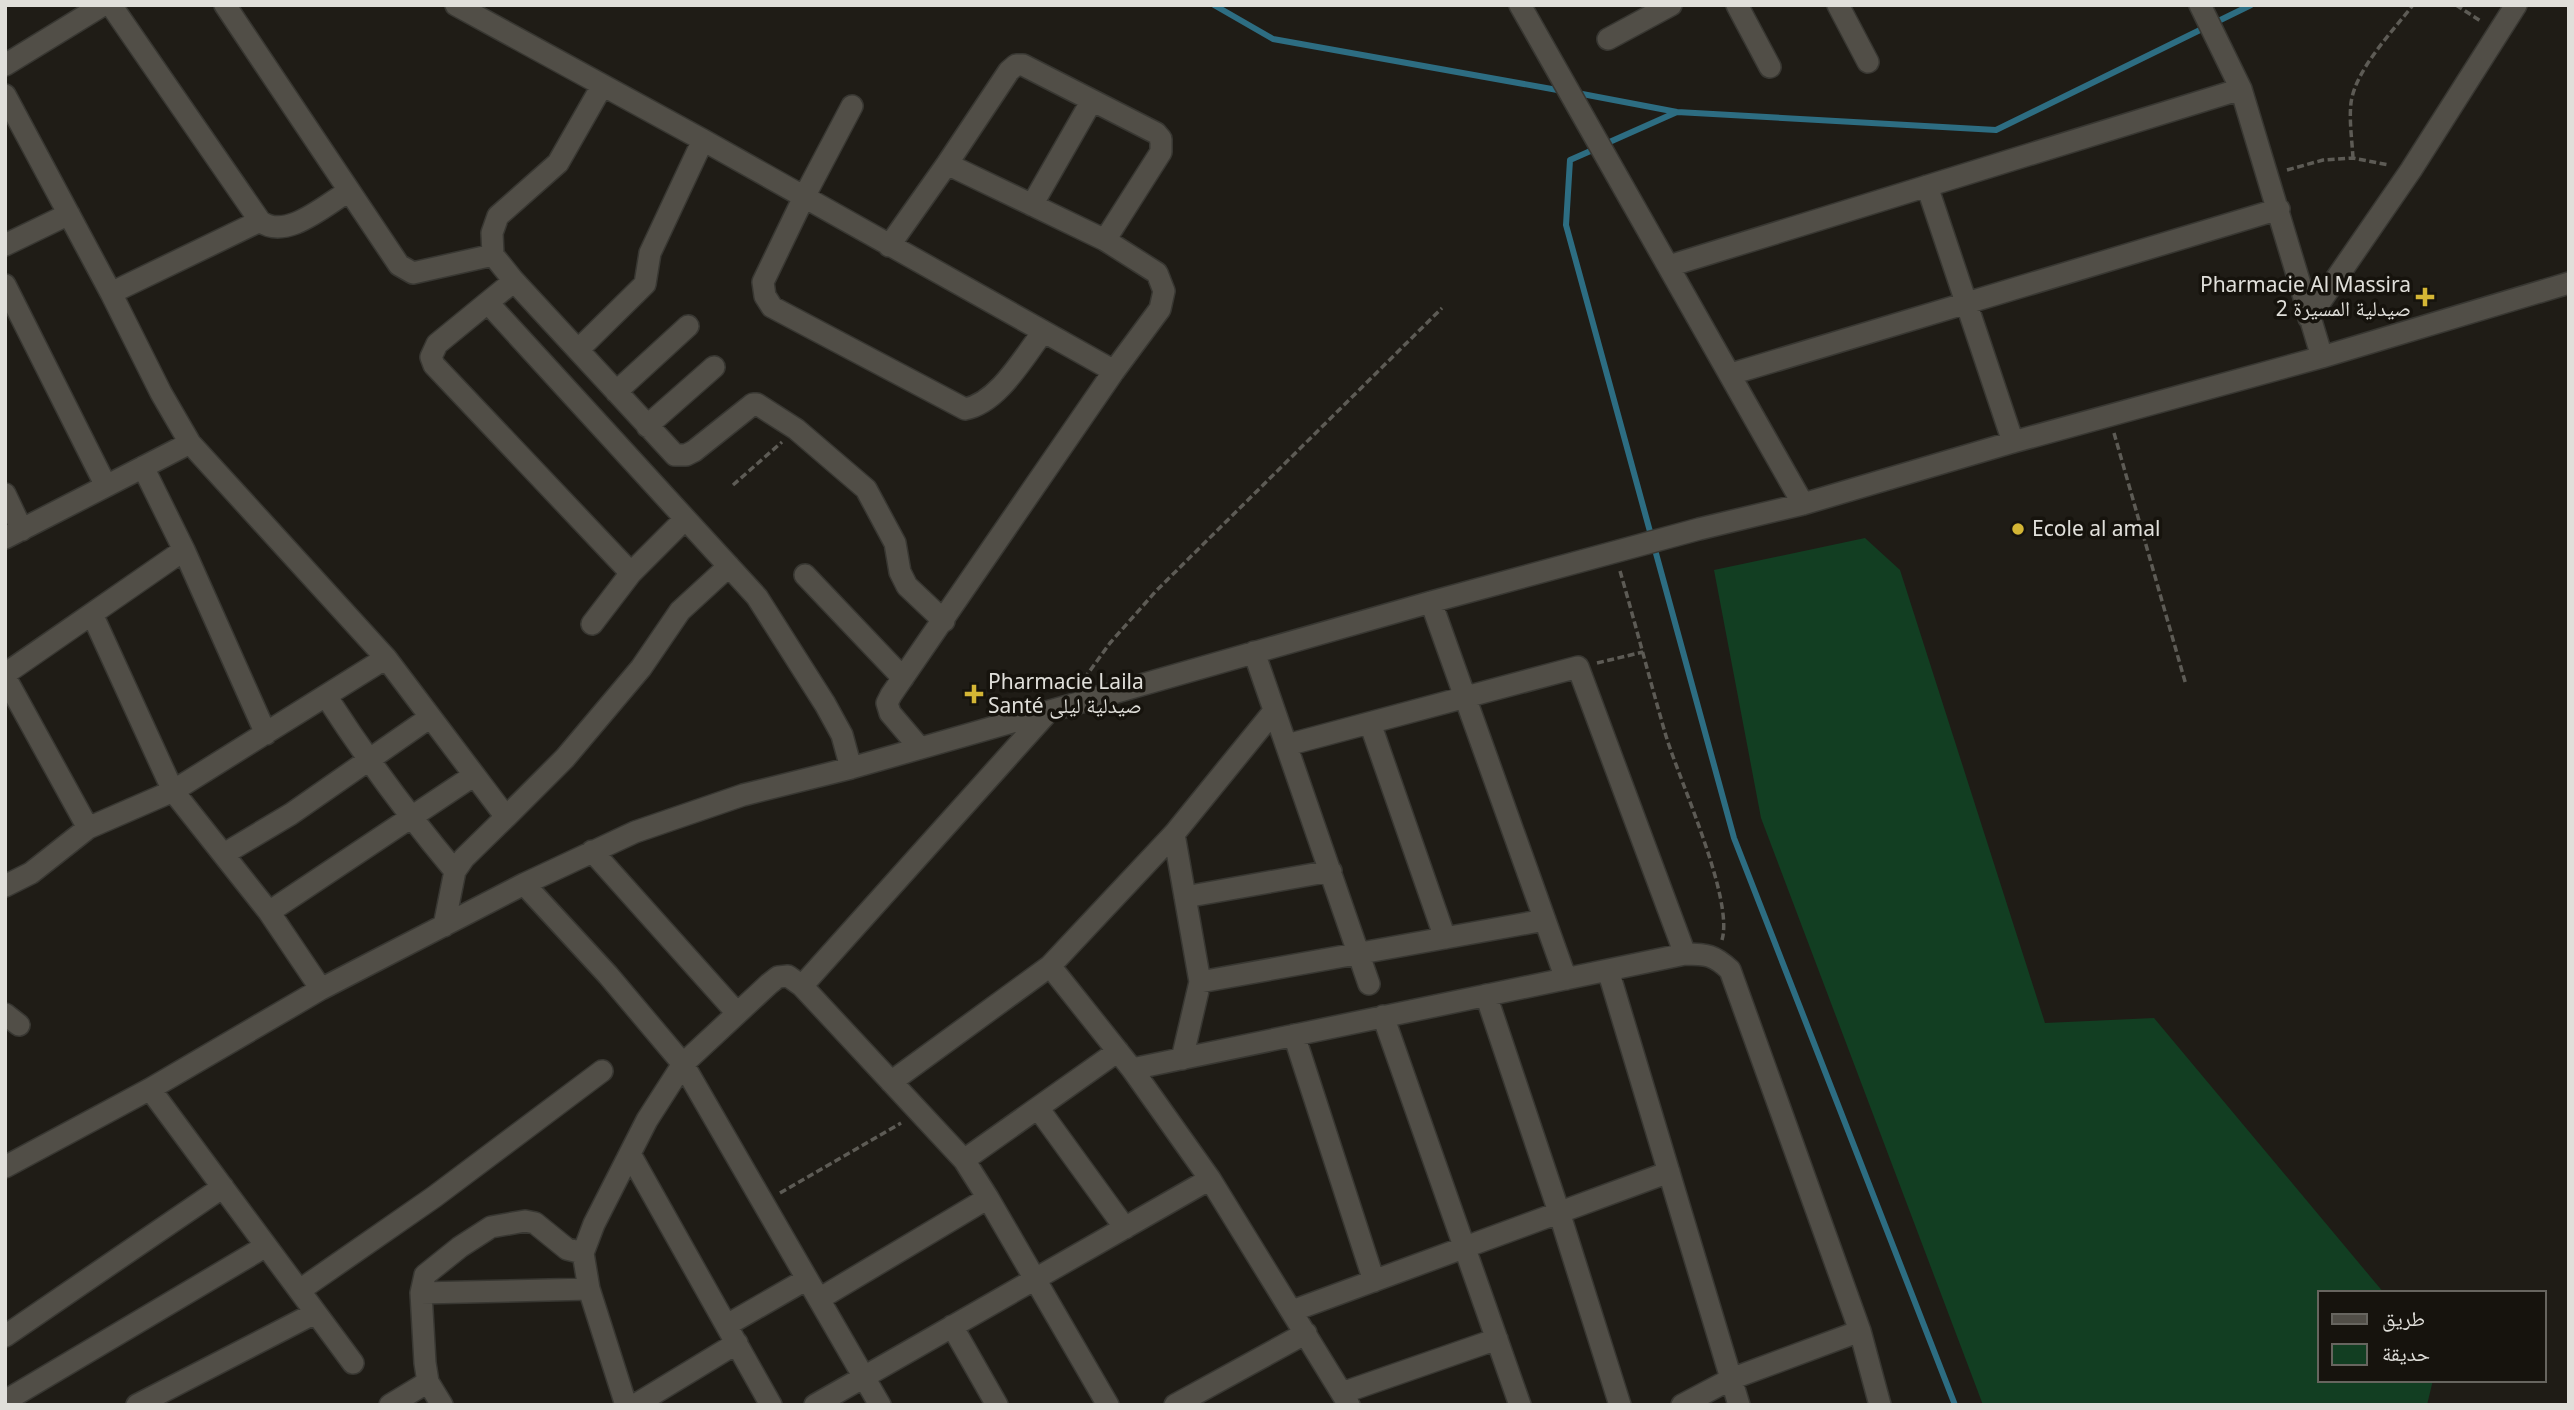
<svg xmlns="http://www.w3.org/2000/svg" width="2574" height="1410" font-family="'Noto Sans','Noto Naskh Arabic',sans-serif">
<rect width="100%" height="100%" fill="#1f1c16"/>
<path fill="#123e22" d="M1865 538 1900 570 2045 1023 2154 1018 2384 1293H2320V1380H2433L2427 1405H1983L1761 818 1714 570Z"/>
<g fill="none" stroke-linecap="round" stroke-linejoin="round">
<path stroke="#2d6d82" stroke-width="6" d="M1214 5 1273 39 1563 91
M1577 93 1677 112 1996 130 2251 5
M1605 144 1677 112
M1595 149 1570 160 1566 225 1734 838 1955 1405"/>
<defs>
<path id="minor" d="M111 5 260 221C286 241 325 205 349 191
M225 5 399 265 413 273 493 255
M456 5 703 140 1114 371
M1520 5 1803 504
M1737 5 1770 67
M1838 5 1868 62
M2200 5 2241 89 2322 357
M1608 39 1671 5
M5 65 103 5
M602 86 558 163 498 216 492 233 493 255 514 281 675 455H686L694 451 753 404H757L796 429 866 489 895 543 900 572 907 586 944 621
M5 95 111 293 161 393 190 443 386 658 506 817 464 858 455 871 444 926
M852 106 804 197 763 282 765 296 772 307 965 409C998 403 1023 358 1043 332
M1927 186 2013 442
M1032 205 1091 102
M5 245 69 214
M889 246 947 164 1009 71 1016 65H1023L1156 133 1161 139V152L1105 240
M1669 266 2241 89
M514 281 437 344 431 357 434 365 631 573
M5 285 106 486
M111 293 260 221
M488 303 757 597 825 704 842 735 851 768
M2309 318 2411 170 2516 5
M578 350 645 284 650 253 703 140
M1731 374 2279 209
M616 392 688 326
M647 426 714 367
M143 467 184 550 266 734
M5 494 22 530
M5 538 190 443
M805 575 903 678
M1431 602 1566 979
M92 614 173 791 269 912 321 989
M592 624 631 573 685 519
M1254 652 1369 984
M5 674 184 550
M5 677 88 828
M326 696C366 758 408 815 455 871
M1370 723 1445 938
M1287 745 1578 667 1685 954
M919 747 890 713 887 703 891 695 1114 371 1160 309 1164 291 1157 273 1105 240 947 164
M506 817 565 758 641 668 680 611 729 566
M1174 834 1200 982 1182 1059
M592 851 737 1013
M224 854 291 814 429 718
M524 884 608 975 683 1064 880 1405
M5 886 31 873 88 828 173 791 386 658
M1185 897 1331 871
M269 912 473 776
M1050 966 1132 1069 1210 1179 1349 1405
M1608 970 1739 1405
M1200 982 1545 920
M802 986 1048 712
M1486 995 1559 1212 1620 1405
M5 1014 19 1025
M1383 1016 1520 1405
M1294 1035 1374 1281
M1132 1069 1685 954C1707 954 1714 955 1730 970L1860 1331 1880 1405
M891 1082 1050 966 1174 834 1274 711
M150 1089 353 1363
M1038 1108 1125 1228
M630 1154 771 1405
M964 1160 1118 1051
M5 1167 150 1089 321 989 524 884 635 832 743 795 851 768 1431 602 1699 529 1803 504 2013 442 2322 357 2569 283
M300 1290 434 1197 602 1071
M421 1293 589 1289
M819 1299 988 1198
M1292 1311 1669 1172
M727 1325 807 1279
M952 1326 997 1405
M5 1336 223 1187
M1342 1393 1497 1339
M5 1401 266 1246
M137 1405 315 1313
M390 1405 428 1382
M442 1405 428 1382 425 1363 421 1293 425 1275 460 1247 491 1227 525 1221 535 1223 567 1249 583 1253
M626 1405 589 1289 583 1253 594 1224 647 1120 683 1064 769 984 778 977 788 976 802 986 964 1160 988 1198 1108 1405
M635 1405 737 1343
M815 1405 1210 1179
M1175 1405 1306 1333
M1682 1405 1731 1379 1860 1331"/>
</defs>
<use href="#minor" stroke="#383732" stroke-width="24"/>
<path stroke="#5d5b55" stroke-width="3.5" stroke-dasharray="7 3.5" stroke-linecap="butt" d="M2456 5 2482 22
M2353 158C2352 140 2349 120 2351 103 2355 70 2393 31 2413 5
M2287 170 2323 160 2353 158 2389 165
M2114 433 2186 685
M733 485 782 442
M1620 571C1636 626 1650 681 1666 736 1680 782 1734 899 1722 940
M1597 663 1643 652
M1084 679 1110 643 1156 591 1442 308
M780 1193 901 1123"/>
<use href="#minor" stroke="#514e47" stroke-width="21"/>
</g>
<g fill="#d4b635" stroke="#16130d" stroke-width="2.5">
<path d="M2421.5 286.5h7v7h7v7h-7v7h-7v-7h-7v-7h7z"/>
<circle cx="2018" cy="529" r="7"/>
<path d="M970.5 683.5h7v7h7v7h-7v7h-7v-7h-7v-7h7z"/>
</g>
<g text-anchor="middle" stroke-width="7" stroke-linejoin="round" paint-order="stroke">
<g font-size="21" fill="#e0dfda" stroke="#16130d" text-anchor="start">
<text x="2411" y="292" text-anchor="end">Pharmacie Al Massira<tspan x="2411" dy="24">2 صيدلية المسيرة</tspan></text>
<text x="2032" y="536">Ecole al amal</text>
<text x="988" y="689">Pharmacie Laila<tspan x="988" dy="24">Santé صيدلية ليلى</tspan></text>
</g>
</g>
<rect width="2574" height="1410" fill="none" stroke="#e0dfda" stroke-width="14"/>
<rect x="2318" y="1291" width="228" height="91" fill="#16130d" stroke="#67655f" stroke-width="2"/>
<rect x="2332" y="1314" width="35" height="10" fill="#514e47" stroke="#67655f" stroke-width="2"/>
<text x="2382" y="1326" font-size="21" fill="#e0dfda">طريق</text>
<rect x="2332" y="1344" width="35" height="21" fill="#123e22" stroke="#67655f" stroke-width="2"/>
<text x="2382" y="1361" font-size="21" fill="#e0dfda">حديقة</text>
</svg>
